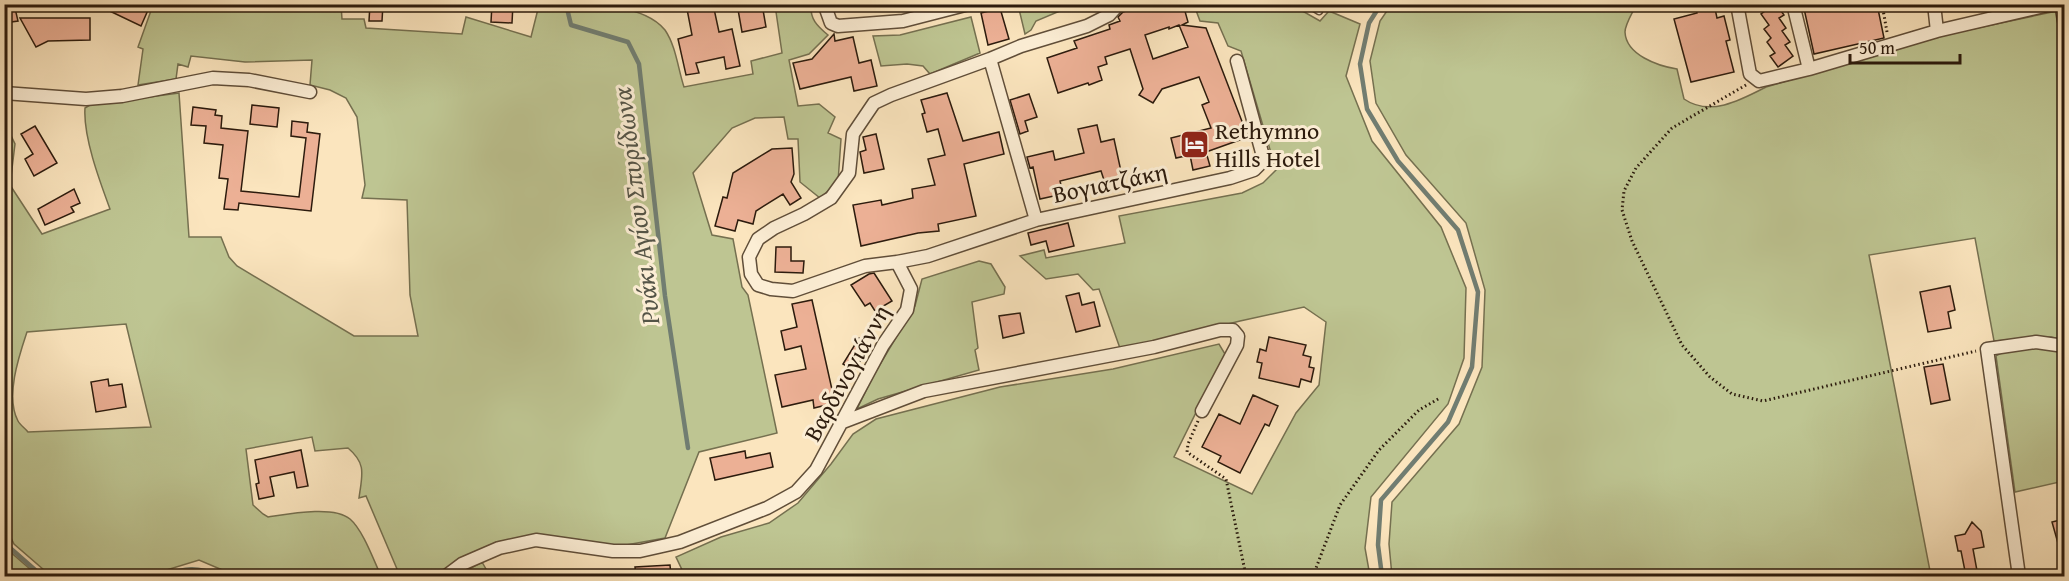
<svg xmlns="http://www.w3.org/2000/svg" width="2069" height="581" font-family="'Gentium Book Plus',serif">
<rect width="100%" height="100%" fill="#fbe5be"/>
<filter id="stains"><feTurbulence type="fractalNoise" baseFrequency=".00333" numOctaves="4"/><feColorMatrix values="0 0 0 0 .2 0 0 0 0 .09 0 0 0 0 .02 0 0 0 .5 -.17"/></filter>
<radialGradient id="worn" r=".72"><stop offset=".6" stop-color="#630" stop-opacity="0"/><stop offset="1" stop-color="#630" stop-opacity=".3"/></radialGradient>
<path fill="#bec592" stroke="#757050" stroke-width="1.5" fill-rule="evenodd" d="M153 5H341L342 19H364L366 28 462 34 466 17 531 37 539 5C578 5 640 0 665 30 676 46 678 69 684 87L753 74 751 61 782 53 775 5H811C810 19 817 26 828 35L809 54 789 60 798 106 819 104 835 117 828 133 841 139 838 182 820 198 800 182 798 139H788L784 117 755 118 732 128 693 173 712 235 733 239 742 287 748 295 777 433 699 452 665 538 615 547 537 535 497 542 458 559 438 576H400L366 496 359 498C362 475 367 464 348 448L315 451 312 437 246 449 253 505 263 514 268 517C288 514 334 505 350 519 363 530 374 561 381 576H232L227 572 199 560 147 576H51L14 544 5 525 4 359C8 344 13 332 4 318V121L15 144 10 185 42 234 110 209C100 182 83 137 85 108L90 105 179 93 189 237H221L229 257 237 266 354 336H418L410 295 407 200 362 198 365 185 357 117 346 98 330 90 310 85 312 60 245 62 191 56 188 67 178 64 176 79 138 85 143 49 138 47ZM126 324 151 427 28 432C25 428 20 425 18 421 5 397 19 356 27 332Z
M1018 5V4L1074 5 1036 21 1031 30 1025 34Z
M1194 5H1292L1320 21 1329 11 1360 24 1346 76 1372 141 1441 227 1466 288 1464 358 1448 404 1371 497 1365 548 1370 576H685L676 557 721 537 769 523 798 503 831 464 853 434 876 419 1000 387 1113 369 1219 344 1225 354 1174 457 1252 494 1296 413 1319 385 1326 322 1304 307 1240 321 1121 351 1099 289 1093 290 1078 274 1046 279 1020 256 1044 250 1046 258 1125 243 1119 216 1242 193 1263 183 1276 170 1241 51 1228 46 1218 23 1200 21Z
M1391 5H1636C1633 12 1625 24 1625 32 1626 55 1658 66 1677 69L1684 99C1710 117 1741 100 1766 87L1949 34 2057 11 2064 44V340L2051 337 1994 341 1975 238 1869 255 1931 576H1392L1389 544 1392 502 1459 424 1482 367 1485 290 1466 223 1406 155 1376 103 1370 61 1380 21Z
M971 17 980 53 930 74 923 66 907 64 881 66 873 36 900 35Z
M979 261 991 264 1005 287 1004 294 972 302 978 348 975 350 979 370 878 399 857 409 873 376 915 306 922 279Z
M2041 348 2064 351V481L2015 492 1996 356C2009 347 2025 348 2041 348Z
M5 544 7 549 38 576H5Z
M482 562 490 576H456Z"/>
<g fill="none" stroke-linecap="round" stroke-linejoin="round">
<path stroke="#717d71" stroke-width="4.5" d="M566 4 571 25 628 42 639 64 665 296 688 448
M1381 4 1369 23 1360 64 1367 109 1398 161 1458 230 1478 292 1472 367 1448 422 1381 500 1378 545 1382 576
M4 538 9 547 42 576
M162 576C186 568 196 566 220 576"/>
</g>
<path fill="#ecb095" stroke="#2c1b0d" stroke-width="1.5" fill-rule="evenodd" d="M4 4H14L18 21 4 23Z
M95 4H137L148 10 141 26Z
M370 4H383L382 21H369Z
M492 4H513L512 23 491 22Z
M686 4H713L719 32 732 29 740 66 726 69 724 57 696 63 699 73 686 75 678 39 692 35Z
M737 4H762L766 27 742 32Z
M1135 4H1183L1188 22 1182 25 1206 28 1248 137 1206 152 1210 166 1193 170 1190 155 1176 158 1171 138 1211 128 1202 105 1209 102 1199 77 1162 89 1153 103 1139 95 1143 89 1130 49 1105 57 1107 64 1098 67 1102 80 1089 85 1088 83 1058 93 1047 58 1077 48 1074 41 1110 29 1109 25 1120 21 1118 17 1123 12 1136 8ZM1179 25 1188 47 1153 59 1145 35 1169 27V29Z
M1714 4 1717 18 1724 16 1730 40 1726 41 1734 72 1691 82 1674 19 1697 13 1696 8Z
M1760 4H1776L1784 15 1779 18 1786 28 1782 31 1790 42 1785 45 1793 56 1778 67 1770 56 1775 53 1767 42 1771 38 1764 29 1769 25 1761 14 1765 11Z
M1803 4H1877L1884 38 1814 54Z
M1000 8 1009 39 988 45 981 13Z
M20 18H90V40L48 41 36 47Z
M834 34 835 41 853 37 859 63 871 60 877 86 854 91 851 77 800 89 793 63 812 59Z
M947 93 963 141 999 132 1004 154 964 164 976 216 938 224 939 231 918 233 861 246 853 205 881 200 882 205 913 198 912 189 935 185 928 159 945 155 938 129 927 132 922 114 925 113 921 100Z
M1029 94 1037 117 1025 121 1028 131 1020 134 1010 100Z
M252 105 279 108 277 127 250 124Z
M193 107 216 110 215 115 222 116 221 128 248 131 241 191 299 197 306 138 291 136 292 121 308 123 307 132 320 134 311 211 239 203 238 210 224 209 228 179 219 178 223 145 204 143 206 126 191 125Z
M1097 125 1101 142 1114 139 1122 176 1104 180 1101 171 1060 181 1063 194 1040 199 1033 167 1030 168 1027 157 1053 151 1055 160 1084 153 1078 129Z
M35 126 57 163 34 176 25 159 33 154 21 134Z
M876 134 884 169 864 173 860 152 866 150 863 137Z
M792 148 794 174 791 182 801 198 790 205 783 194 756 211 753 224 738 220 735 231 715 226 723 197 727 198 733 173 772 149Z
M74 189 80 203 71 207 74 212 45 225 38 209Z
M1068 223 1074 246 1049 252 1046 241 1031 245 1028 233Z
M776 247H791V261H804L803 273 775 272Z
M874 273 892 301 875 311 870 303 865 306 851 285 869 274Z
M1950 286 1955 310 1948 312 1951 328 1928 332 1920 292Z
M1079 293 1082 305 1094 302 1100 326 1076 332 1066 296Z
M812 300 835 403 814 408 813 400 782 407 775 375 806 369 801 346 785 350 781 331 797 327 792 304Z
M1020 313 1024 333 1003 338 999 316Z
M1269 337 1306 345 1303 355 1311 357 1309 367 1314 368 1311 382 1301 379 1299 387 1259 378 1262 363 1257 362 1260 349 1266 351Z
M859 338 870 345 854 371 843 364Z
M1943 364 1950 400 1931 404 1924 367Z
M108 379 109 386 122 384 126 407 96 412 91 382Z
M1253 395 1278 406 1269 426 1265 424 1240 473 1218 462 1221 456 1202 447 1219 414 1240 424Z
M301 450 308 486 297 488 294 472 270 477 274 496 259 499 256 484 259 483 255 460Z
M745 451 746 458 770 453 773 467 715 480 710 458Z
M2064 519V554H2061L2052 522Z
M1972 522 1981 531 1984 547 1973 549 1978 576H1966L1961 551H1958L1955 536 1965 534Z
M670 565 671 576H636L635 567Z"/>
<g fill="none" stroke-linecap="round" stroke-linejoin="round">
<defs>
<path id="service" d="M1308 4 1319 11"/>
<path id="minor" d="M827 4 826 9 831 23 838 26 903 21 969 4
M1737 4 1750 74 1759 81 1809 69 1937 31 2053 4
M1793 4 1809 69
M1934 4 1937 31
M2061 4 2064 21
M990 59 1036 220
M4 93 86 99 122 96 213 78 249 80 310 92
M897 262 928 256 1036 220 1230 178 1254 170 1264 160 1237 61
M843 422 924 391 1154 347 1220 330H1233L1238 336 1237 345 1202 411
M446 576 462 564 499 548 536 540 613 551H640L680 542 767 508 796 492 816 470 883 345 907 310 911 289 897 262 865 266 793 291 771 289 758 285 751 274 749 257 758 239 774 228 804 214 831 198 849 173 853 134 874 103 891 95 990 59 1021 46 1087 26 1109 15 1119 4
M2019 576 1987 349 2036 342 2064 346"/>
</defs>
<use href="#service" stroke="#604e39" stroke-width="9"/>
<use href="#minor" stroke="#604e39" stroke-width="15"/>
<path stroke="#2c1b0d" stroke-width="3" stroke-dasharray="1.5 3" stroke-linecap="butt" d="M1882 4 1887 32
M1882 8 1899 4
M1746 85 1672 128 1636 168 1624 191 1622 210 1632 241 1682 345 1710 377 1732 394 1763 401 1976 351
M1198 421 1188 444 1187 452 1226 479 1246 576
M1313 576 1340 505 1379 450 1419 410 1440 398"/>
<use href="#service" stroke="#fceed5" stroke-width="6"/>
<use href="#minor" stroke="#fceed5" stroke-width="12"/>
</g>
<defs>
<symbol id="hotel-square" viewBox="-11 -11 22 22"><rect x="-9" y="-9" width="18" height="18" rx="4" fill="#8f2418" stroke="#fceed5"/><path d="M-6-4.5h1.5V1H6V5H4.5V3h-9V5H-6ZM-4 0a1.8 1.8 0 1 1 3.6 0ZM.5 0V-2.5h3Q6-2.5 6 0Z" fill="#fff"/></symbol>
</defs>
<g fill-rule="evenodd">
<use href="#hotel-square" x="1178" y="128" width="33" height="33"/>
</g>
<g text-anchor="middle" stroke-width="6" stroke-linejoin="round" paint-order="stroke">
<g font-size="24" fill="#2c1b0d" stroke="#fceed5" text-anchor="start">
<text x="1215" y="139">Rethymno<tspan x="1215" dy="28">Hills Hotel</tspan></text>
</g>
<g font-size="24" fill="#2c1b0d" stroke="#fceed5">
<text transform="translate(1110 183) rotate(-12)" y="8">Βογιατζάκη</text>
<text transform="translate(847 373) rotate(-61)" y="8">Βαρδινογιάννη</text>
</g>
<g font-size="26" font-style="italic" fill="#545447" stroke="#fceed5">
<text transform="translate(636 206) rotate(-97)" y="9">Ρυάκι Αγίου Σπυρίδωνα</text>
</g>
</g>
<rect width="2069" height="581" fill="none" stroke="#fbe5be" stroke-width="24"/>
<rect x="6" y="6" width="2057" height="569" fill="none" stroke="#2c1b0d" stroke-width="3"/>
<rect x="12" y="12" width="2045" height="557" fill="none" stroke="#2c1b0d" stroke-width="1.5"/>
<path d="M1850 54v9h110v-9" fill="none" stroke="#2c1b0d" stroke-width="3"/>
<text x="1859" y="54" font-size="18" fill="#2c1b0d" stroke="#fceed5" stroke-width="4.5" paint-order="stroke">50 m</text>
<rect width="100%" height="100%" filter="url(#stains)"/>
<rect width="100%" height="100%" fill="url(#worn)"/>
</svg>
